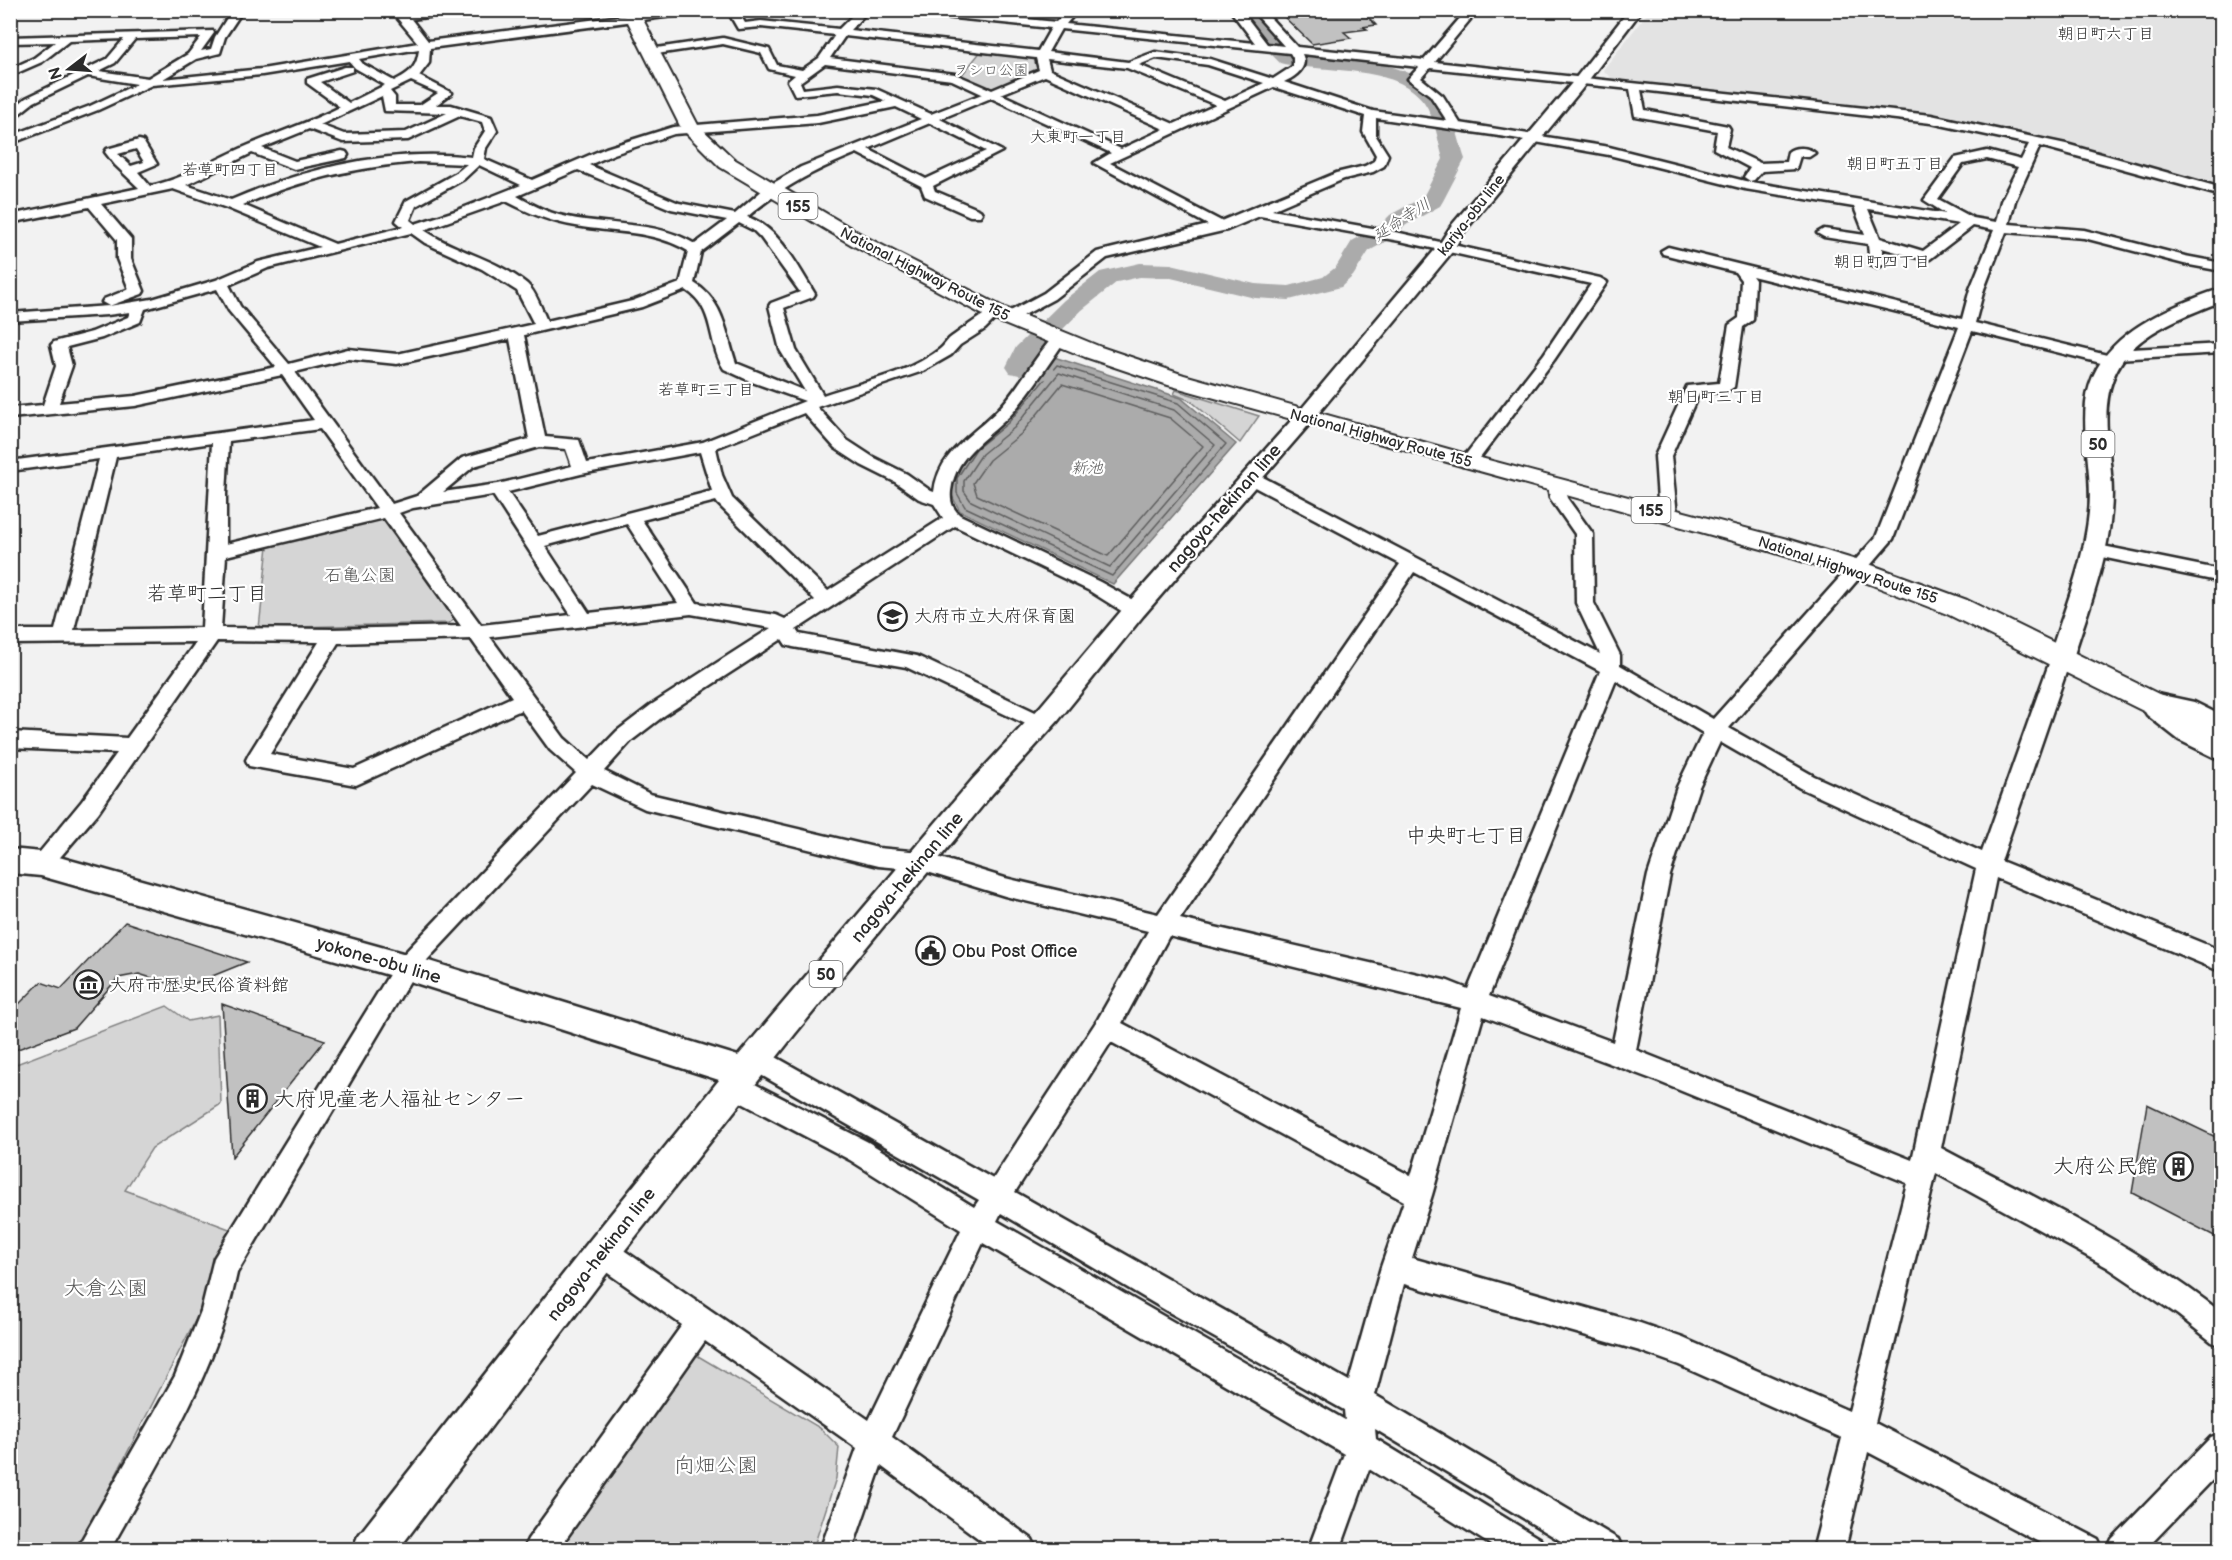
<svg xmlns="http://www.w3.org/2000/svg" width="2232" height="1560" font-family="'Balsamiq Sans','Klee One',sans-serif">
<rect width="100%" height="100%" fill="#f2f2f2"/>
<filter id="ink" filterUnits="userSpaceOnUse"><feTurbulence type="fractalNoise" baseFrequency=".0167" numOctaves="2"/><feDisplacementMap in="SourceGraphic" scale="12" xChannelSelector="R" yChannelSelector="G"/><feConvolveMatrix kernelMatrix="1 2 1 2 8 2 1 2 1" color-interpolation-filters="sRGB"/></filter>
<g filter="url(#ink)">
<path fill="#e3e3e3" d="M1649 11H2221V186L1951 117 1613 80 1603 70Z"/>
<path fill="#d5d5d5" stroke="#808080" stroke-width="1.5" d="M982 50 1038 56 1037 64 1042 72 991 91 961 76Z
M1176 390 1259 416 1240 443 1191 401 1174 394Z
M380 516 455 619 449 623 259 628 268 546Z
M167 1006 188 1021 218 1015 221 1104 152 1148 125 1190 240 1233 78 1549 11 1550V1066Z
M693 1353 820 1428 839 1447 836 1478 813 1549 548 1550Z"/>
<path fill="#ababab" stroke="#787878" stroke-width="1.5" d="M1054 357 1181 398 1236 444 1113 584 960 511 951 494V477L972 445Z"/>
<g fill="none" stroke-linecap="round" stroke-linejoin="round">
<path stroke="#5e5e5e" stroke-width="1.5" d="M1057 365 1178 403 1226 444 1112 576 965 507 957 493V478L976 449 1008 423Z
M1059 373 1174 410 1215 445 1110 567 971 501 964 491V481L982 454 1014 428Z
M1062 384 1170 418 1203 446 1108 556 977 495 973 483 989 460 1021 434Z"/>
<path fill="#ababab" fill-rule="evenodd" d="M1237 10H1256L1292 54C1338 59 1408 57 1440 95 1454 112 1458 138 1465 159L1443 201 1440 206 1406 225 1394 237 1369 251 1353 276 1341 287 1289 300 1255 298 1171 278 1140 277 1117 282 1082 310 1037 355 1034 362 1051 366 1055 372 1051 378 1042 380 1010 373 1006 367 1016 347 1064 300 1100 272 1140 263 1171 264 1255 284 1289 286 1323 277 1336 267 1352 241 1378 227 1390 215 1423 197 1443 159C1438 141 1435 118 1424 102 1397 64 1321 73 1280 63L1269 52Z"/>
</g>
<path fill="#c1c1c1" stroke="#2b2b2b" stroke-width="1.5" d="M1277 10H1361L1376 25 1363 27 1367 29 1344 32 1351 38 1312 44Z
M125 922 247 962 183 988 139 974 118 978 74 1028 10 1052V1013L41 982 61 989Z
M222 1004 325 1040 232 1157Z
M2147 1104 2222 1140V1240L2132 1193Z"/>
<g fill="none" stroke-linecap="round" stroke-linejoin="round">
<defs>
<path id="minor" d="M232 10H243L225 37 220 53 196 59 163 79 262 69 418 43 398 19 394 10H405L407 13 468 10 463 13 411 19 428 41 667 10H700L695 13 430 48 429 63 419 76 452 93 436 105H451L491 117 497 131 486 148 484 159 532 180 606 148 673 127 817 115 886 101 873 95 838 91 795 95 788 81 795 75 769 69 761 53 723 44 650 55 645 52 650 49 723 38 769 49 777 65 802 70 819 58 835 35 761 27 738 29 727 10H737L745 23 761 21 839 29 858 10H869L850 30 1038 51 1051 28 905 13 900 10H940L1056 22 1067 10H1078L1066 24 1255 43 1230 10H1241L1267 44 1284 46 1252 10H1263L1297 47 1424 60 1467 10H1478L1435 62 1931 115 2066 144 2222 188V196L2040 146 2015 201 2009 224 2084 230 2185 256 2222 263V271L2184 264 2084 238 2006 232 1984 289 1975 323 2107 355 2114 350 2222 344V353L2116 359 2114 363 2109 365 1972 331 1893 539 1729 728 1814 776 1982 852 2051 658 2054 653 2061 651 2068 653 2071 658 2001 861 2222 951V972L1996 878 1941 1148C2037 1199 2136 1245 2222 1313V1346L2212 1342 2178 1315 2107 1267 1936 1173 1875 1423 2098 1539 2103 1550H2054L1868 1452 1845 1550H1813L1842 1438 1679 1365 1640 1351 1404 1284 1375 1395 1618 1539 1623 1550H1576L1375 1429 1376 1439 1540 1539 1545 1550H1499L1369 1469 1340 1550H1308L1344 1454 983 1243 892 1437 1032 1539 1037 1550H994L881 1466 852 1550H820L857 1448 705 1341 558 1550H523L528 1539 682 1325 592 1262 588 1252 592 1242 602 1238 612 1242 869 1420 961 1230 850 1160 725 1094 721 1086 725 1078 734 1074 743 1078 868 1142 974 1207 979 1200 747 1067 744 1059 747 1051 756 1048 765 1051 993 1179 1098 1019 1148 931 1005 896 921 870 878 866 645 809 592 784 414 974 237 1273C216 1374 160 1460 110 1550H76L175 1376 201 1311 214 1258 398 960 576 773 550 750 521 710 356 785 249 766 246 760 249 754 319 642 217 641 98 813 49 870 41 873 33 870 30 864 82 801 117 753 10 748V732L127 738 196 642 10 644V630H55L99 459 10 471V461L314 420 282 375 135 406 10 418V408L43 405 56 366 51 345 54 342 92 332 128 317 130 312 107 315 10 321V313L109 306 102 302 104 299 129 289 117 259V240L89 207 10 223V215L139 188 115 165 105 152 107 149 139 140 143 141 157 164 138 172 150 186C187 178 215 159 249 145 279 132 310 122 340 107L307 83V79L345 67H353V71L320 82 349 103 385 85 355 68 349 61 262 75 152 85 98 110 10 144V136L90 106 137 84 88 76 34 102 10 121V111L26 98 107 59 124 39 69 41 42 62 10 76V69L34 58 55 42 10 43V37L213 31 214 33 201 51 211 49 215 37ZM1061 29 1290 53 1293 58V66L1273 79 1210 59 1155 52 1128 62 1048 52ZM845 36 1036 58 1039 70 992 90 955 74 830 58ZM201 37 188 54 148 78 99 71 115 63 135 39ZM419 49C417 68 410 73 394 81L363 64 359 59ZM1302 54 1419 67 1408 79 1430 95 1447 121 1373 111 1284 82C1295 77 1309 68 1302 54ZM1156 58 1208 65 1264 83 1225 101 1139 65ZM1047 59 1127 68 1216 105 1174 124 1050 70ZM825 64 952 80 982 94 931 114 876 89 838 85 803 89 800 82ZM1430 68 1630 89 1635 116 1717 131 1714 149 1750 168 1744 177 1750 181 1754 180 1762 171 1796 169 1800 156 1809 157 1815 153C1809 147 1794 146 1788 152L1786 162 1760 163 1726 147 1730 129 1728 126 1645 110 1641 90 1931 123 2029 144 2021 160 1987 151 1955 158 1924 200 1946 214 1745 181 1609 147 1460 123 1443 96 1421 78ZM1045 76 1164 129 1121 149 1001 94ZM411 81 438 93 420 105H395V97L390 91ZM1274 87 1365 116 1363 132 1376 155 1374 161 1365 166 1336 173 1221 221 1110 163ZM382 96 385 111 447 113 406 132 344 134 320 125ZM991 98 1111 153 1094 163 1208 225 1097 252 1044 293 1003 315 1001 318 1003 321H1013L1054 299 1107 258 1227 230 1260 216 1400 241 1591 284 1544 354 1460 462 1462 466H1474L1554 360 1607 282 1600 278 1400 233 1272 210 1344 179 1373 172 1384 166 1388 155 1376 136V118L1513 138 1609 155 1745 189 1854 207 1865 235 1824 229 1817 233 1824 237 1868 244 1870 264 1877 268 1884 264 1882 248 1925 260 1930 259 1973 226 1994 230 1970 289 1962 319 1668 247 1661 251 1663 254 1735 272 1741 280 1739 318 1729 325 1719 383 1687 386 1655 456 1659 515 1662 519H1674L1677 515 1671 456 1699 393 1726 392 1734 387 1743 327 1753 320 1755 280 1752 276 1959 327 1876 537 1713 719 1620 665V655L1594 603 1593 534 1567 498 1562 481H1550L1548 485 1550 498 1575 534 1576 603 1600 654 1257 474H1245L1243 478 1245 482 1400 564 1158 914 1005 878 921 852 878 848 650 794 604 771 631 741 665 715 782 639 786 645 793 647 906 667 1034 728 1041 731 1048 728 1051 723 1048 718 917 656 799 634 796 630 955 526 1088 590 1128 615 1135 616 1142 615 1144 610 1142 605 1100 582 960 515C952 508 950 501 951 491 956 451 992 437 1015 410 1033 388 1050 362 1066 339L1064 336H1054C1035 357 1022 382 1004 403 979 433 939 448 934 492L931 491 907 474 873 457 847 440 817 407 923 371 951 355 960 345 985 329 1002 312 995 308C992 308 954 335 949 339 946 342 944 346 940 349 908 374 861 382 823 395L796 350 784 308 813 297 815 294C799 268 778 226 747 217 784 186 813 171 857 153L921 186 925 196 970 216H980L982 213 980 210 935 191 933 186 1002 151 940 119ZM896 107 921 119 801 167 765 188 735 214 679 203 589 165 614 154 674 134 818 123ZM460 116 482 122 485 131 474 148 472 157C390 148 306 168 231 200L186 185 252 153 294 169 346 158 348 155 346 152 342 151 295 161 262 148 309 129 343 142 408 140ZM930 123 986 151 926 179 868 149ZM136 149 144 162 131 166 118 154ZM1987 159 2018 167 2001 201 1996 222 1973 218 1938 199 1963 164ZM418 162 467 164 456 173 406 201 396 221 403 227 335 244 243 205C299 180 357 167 418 162ZM479 165 521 185 455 211 415 224 410 220 416 206 464 179ZM578 170 671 209 727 220 695 244C654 219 604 227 559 215 544 211 531 204 517 196ZM173 189 227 208 320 247 258 262 216 280 152 299 109 306 142 294 144 291 131 259V239L101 204ZM506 201C529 213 550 222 576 226 614 233 654 230 688 251L680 283 632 301 547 321C542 310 536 292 527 284 497 259 456 252 424 230ZM1868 209 1959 224 1923 251 1880 238ZM739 223 753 230 761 238 800 292 771 303 769 306 780 350 805 391 736 363C726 334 724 301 694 283L701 252ZM411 233 425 243 482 269 517 291 534 324 397 354 348 349 289 364 240 306 229 285 268 268ZM217 289 229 311 276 367 135 396 59 403 72 366 67 347 102 338 140 322 145 309ZM686 290C716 309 707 343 724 369L752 382 805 401 703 442 587 463 579 440 545 437 524 335 642 307ZM510 339 529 439 462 458 417 496 392 504 295 372 348 359 397 364ZM804 413 835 448 861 465 895 482 919 499 934 504 943 518 828 591 732 498 722 475 716 448ZM320 429 377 508 226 544V494L229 441ZM212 443 202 628 74 630 116 457ZM539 447 566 449 572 466 498 484 443 492 474 466ZM700 452 712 491 538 536 508 492 581 474ZM493 495 571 615 481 625 399 513 413 508ZM716 501 718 504 815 600 785 619 776 615 697 603 642 520ZM384 518 461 626 332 629 221 628 226 556ZM627 524 678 603 589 613 545 546ZM1414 572 1600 671 1468 989 1448 981 1180 919ZM691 614 771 628 651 705 617 731 589 760 564 738 490 637ZM471 639 512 697 354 769 270 754 338 643ZM1616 680 1703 733 1677 787 1648 875 1613 1042 1489 996ZM1720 742 1800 788 1976 869 1912 1160 1636 1050 1670 875 1699 787ZM1169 936 1461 1008 1411 1176 1122 1023ZM1483 1016 1657 1081 1907 1183 1849 1411 1683 1338 1640 1323 1412 1258 1432 1195ZM1111 1042 1404 1201 1381 1267 1349 1381 1015 1192ZM1001 1213 1167 1311 1344 1410 1345 1420 997 1221Z
M2093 544 2222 570V582L2087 554 2084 550 2087 546Z
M2157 694 2194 702 2222 716V732L2182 713 2169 711 2193 730 2222 744V761L2179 740 2147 715 2144 710 2149 704 2147 701 2150 696Z
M2222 1433V1470L2145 1550H2107L2112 1539 2211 1437Z"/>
<path id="major" d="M1629 10H1642L1581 90 1464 232 1452 252 1312 421 1143 616 1058 721 992 794 795 1034 614 1264 398 1550H352L358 1536 590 1240 719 1080 406 980 41 876 10 873V849L41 852 406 954 738 1056 972 780 1040 707 1127 604 1298 413 1439 245 1451 226 1571 84Z
M2222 289V301C2154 328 2101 347 2107 431 2109 458 2114 485 2111 513 2107 563 2088 610 2073 658L2070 664 2061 667 2052 664 2049 658C2064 610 2084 563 2089 512 2093 476 2082 439 2086 403 2092 350 2138 322 2183 303 2196 298 2208 292 2222 289Z"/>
<path id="highway" d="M622 10H638L698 125 734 159 866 237 1003 307 1101 347 1184 375 1477 457 1787 539 1869 564 1967 600 2222 725V750L1947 614 1849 576 1769 551 1168 385 1085 357 987 317 852 245 720 167 681 128Z"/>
</defs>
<use href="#minor" stroke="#2b2b2b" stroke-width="5"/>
<use href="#major" stroke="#2b2b2b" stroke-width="5"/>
<use href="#highway" stroke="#2b2b2b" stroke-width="4"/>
<use href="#minor" fill="#fff" fill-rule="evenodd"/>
<use href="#major" fill="#fff" fill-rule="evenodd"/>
<use href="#highway" fill="#fff" fill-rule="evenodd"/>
</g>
</g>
<defs>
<symbol id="school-ring" viewBox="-11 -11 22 22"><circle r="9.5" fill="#fff" stroke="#2b2b2b" stroke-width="1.5"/><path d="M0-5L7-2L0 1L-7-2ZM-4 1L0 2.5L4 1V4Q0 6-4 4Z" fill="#2b2b2b"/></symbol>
<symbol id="civic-ring" viewBox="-11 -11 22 22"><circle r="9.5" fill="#fff" stroke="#2b2b2b" stroke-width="1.5"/><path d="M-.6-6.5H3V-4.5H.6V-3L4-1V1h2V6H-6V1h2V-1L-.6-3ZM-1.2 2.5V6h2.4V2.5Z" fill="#2b2b2b"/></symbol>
<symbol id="museum-ring" viewBox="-11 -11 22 22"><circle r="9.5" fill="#fff" stroke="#2b2b2b" stroke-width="1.5"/><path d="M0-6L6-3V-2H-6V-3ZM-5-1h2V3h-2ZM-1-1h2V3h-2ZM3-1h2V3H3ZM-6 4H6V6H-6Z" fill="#2b2b2b"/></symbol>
<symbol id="building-ring" viewBox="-11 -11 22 22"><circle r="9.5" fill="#fff" stroke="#2b2b2b" stroke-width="1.5"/><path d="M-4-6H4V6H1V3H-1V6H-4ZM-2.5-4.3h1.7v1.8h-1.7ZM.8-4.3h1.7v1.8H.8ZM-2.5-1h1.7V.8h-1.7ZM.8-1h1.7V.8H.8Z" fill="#2b2b2b"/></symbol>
</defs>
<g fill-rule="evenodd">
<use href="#school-ring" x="876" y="600" width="33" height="33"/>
<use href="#civic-ring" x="914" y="934" width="33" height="33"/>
<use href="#museum-ring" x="72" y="968" width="33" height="33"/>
<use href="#building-ring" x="236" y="1082" width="33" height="33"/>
<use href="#building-ring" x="2162" y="1150" width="33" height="33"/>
</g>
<g text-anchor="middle" stroke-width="4.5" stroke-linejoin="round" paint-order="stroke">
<g font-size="15" fill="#565656" stroke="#fff">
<text x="991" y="75">ヲシロ公園</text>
</g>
<g font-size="15" fill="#2b2b2b" stroke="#fff">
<text transform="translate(1471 215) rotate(-52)" y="5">kariya-obu line</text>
<text transform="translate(925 274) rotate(27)" y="5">National Highway Route 155</text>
<text transform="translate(1381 438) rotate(15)" y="5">National Highway Route 155</text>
<text transform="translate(1848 570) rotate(18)" y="5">National Highway Route 155</text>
</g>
<g font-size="16" fill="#2b2b2b" stroke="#fff">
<text x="2106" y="39">朝日町六丁目</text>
<text x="1078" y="142">大東町一丁目</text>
<text x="1895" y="169">朝日町五丁目</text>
<text x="230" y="175">若草町四丁目</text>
<text x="1882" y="267">朝日町四丁目</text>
<text x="706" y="395">若草町三丁目</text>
<text x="1716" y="402">朝日町三丁目</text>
</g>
<g fill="#fff" stroke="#6b6b6b" stroke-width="1.5">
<rect x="778.5" y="193" width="39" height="26" rx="4.5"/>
<rect x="2081.5" y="431" width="33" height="26" rx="4.5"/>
<rect x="1631.5" y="497" width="39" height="26" rx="4.5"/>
<rect x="809.5" y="961" width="33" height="26" rx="4.5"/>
</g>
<g font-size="16" font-weight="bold" fill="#2b2b2b">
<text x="798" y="212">155</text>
<text x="2098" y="450">50</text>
<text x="1651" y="516">155</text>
<text x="826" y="980">50</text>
</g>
<g font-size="16" font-style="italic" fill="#585858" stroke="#fff">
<text transform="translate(1401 219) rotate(-33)" y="6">延命寺川</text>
<text x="1087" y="473">新池</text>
</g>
<g font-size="18" fill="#2b2b2b" stroke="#fff">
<text transform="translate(1224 508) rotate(-49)" y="6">nagoya-hekinan line</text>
<text transform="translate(907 877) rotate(-50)" y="6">nagoya-hekinan line</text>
<text transform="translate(379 960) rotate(16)" y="6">yokone-obu line</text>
<text transform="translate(601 1254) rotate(-52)" y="6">nagoya-hekinan line</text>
</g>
<g font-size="18" fill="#565656" stroke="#fff">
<text x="360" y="581">石亀公園</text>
</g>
<g font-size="18" fill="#2b2b2b" stroke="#fff" text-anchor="start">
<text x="914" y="622">大府市立大府保育園</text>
<text x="952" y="957">Obu Post Office</text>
<text x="109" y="991">大府市歴史民俗資料館</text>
</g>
<g font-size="20" fill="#2b2b2b" stroke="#fff">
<text x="207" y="600">若草町二丁目</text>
<text x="1466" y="842">中央町七丁目</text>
</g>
<g font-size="21" fill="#2b2b2b" stroke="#fff" text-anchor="start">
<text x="274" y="1106">大府児童老人福祉センター</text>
<text x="2158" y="1173" text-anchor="end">大府公民館</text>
</g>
<g font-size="21" fill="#565656" stroke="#fff">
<text x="106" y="1295">大倉公園</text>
<text x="716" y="1472">向畑公園</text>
</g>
</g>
<rect width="2232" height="1560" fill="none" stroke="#fff" stroke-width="36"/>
<rect x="18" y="18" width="2196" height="1524" fill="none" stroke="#2b2b2b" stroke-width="2" filter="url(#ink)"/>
<g transform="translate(69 69) rotate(253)" stroke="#ffffff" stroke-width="4.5" paint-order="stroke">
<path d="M0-4.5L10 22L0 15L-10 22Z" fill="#2b2b2b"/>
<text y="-9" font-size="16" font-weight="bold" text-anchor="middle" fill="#2b2b2b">N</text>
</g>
</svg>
